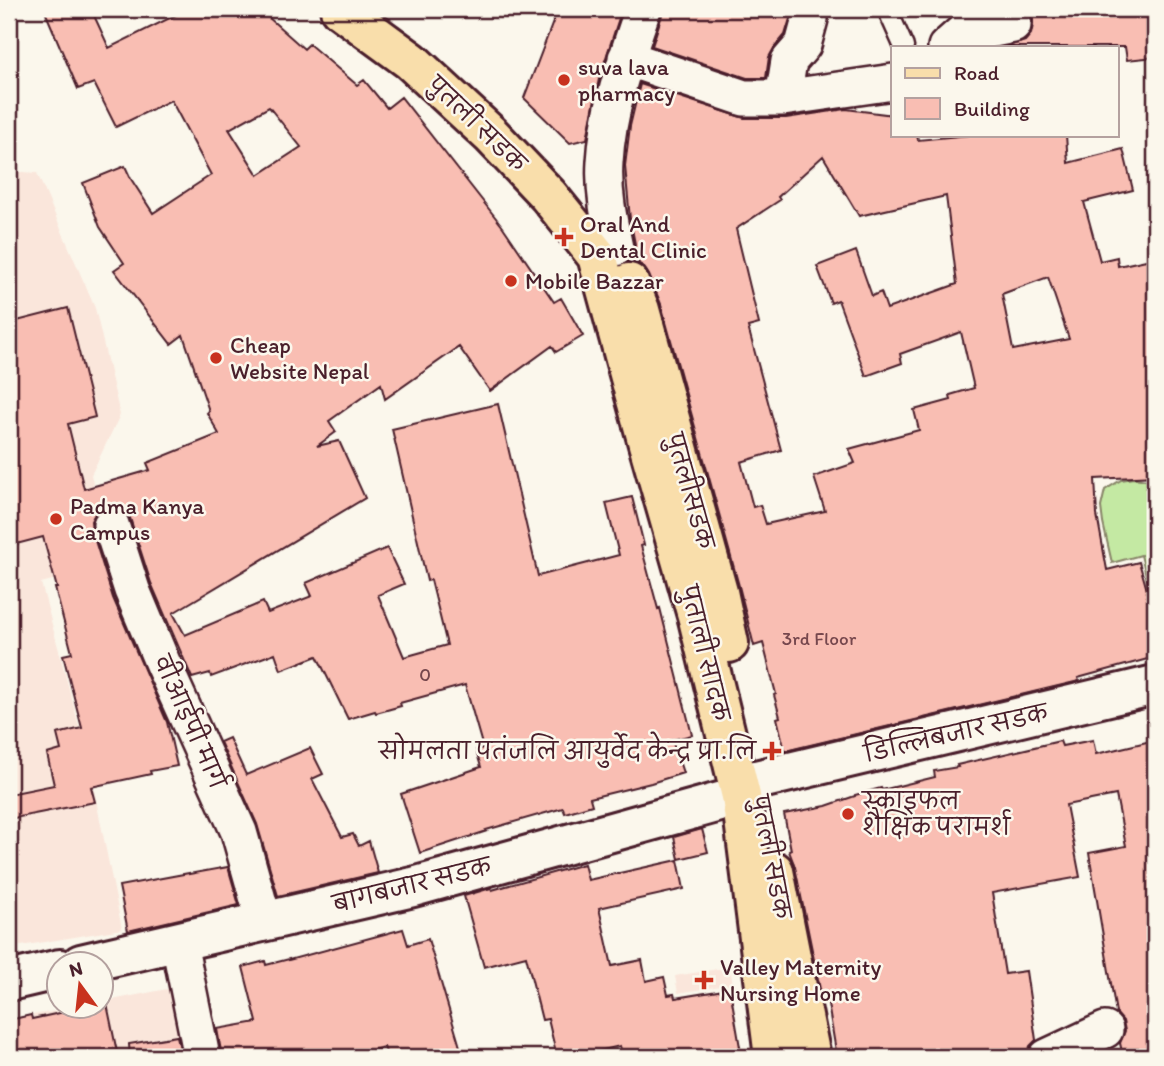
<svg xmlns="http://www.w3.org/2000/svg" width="1164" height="1066" font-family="Itim,'Playpen Sans Deva',sans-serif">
<rect width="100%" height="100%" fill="#fbf7ec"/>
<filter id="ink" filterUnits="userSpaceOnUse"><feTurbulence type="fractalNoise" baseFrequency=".0143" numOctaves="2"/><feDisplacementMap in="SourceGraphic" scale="14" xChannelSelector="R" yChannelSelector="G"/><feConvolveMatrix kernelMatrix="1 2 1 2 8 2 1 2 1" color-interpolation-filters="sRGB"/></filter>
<g filter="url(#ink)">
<path fill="#fae6db" d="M9 171 37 173 95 308 120 415 91 475 115 563 41 583 88 760 122 929 9 948Z
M730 967 733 984 678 993 675 976Z
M182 986 195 1057H41L33 1015 77 1007 102 1006V1002Z"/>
<path fill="#c4e9a3" stroke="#878467" stroke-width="2" d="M1133 478 1155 481V611L1102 622 1124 602 1151 595 1141 555 1112 563 1103 523 1101 507 1105 490 1121 480Z"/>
<path fill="#f9beb3" stroke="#4a1f2b" stroke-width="2" fill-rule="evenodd" d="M44 9H91L109 48 188 9H259L304 49 309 44 357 85 364 80 387 108 401 97 503 227 554 302 561 298 583 336 556 352 552 346 490 391 459 347 385 399 381 384 329 421 336 432 317 446 339 441 365 498 173 613 185 635 263 602 268 613 312 596 306 583 387 548 404 584 378 595 404 657 447 645 431 580 427 581 392 429 498 404 538 576 619 555 606 503 632 497 644 545 641 546 658 609 660 608 692 735 672 740 683 773 651 783 590 798 592 805 565 813 563 808 486 830 487 831 420 853 401 794 481 767 476 750 483 748 465 685 400 703 401 706 376 713 375 711 348 719 317 656 281 670 275 653 211 677 210 673 192 678 151 583 130 518 124 510 115 505 105 506 96 512 91 521 92 531 113 598 167 722 177 766 150 771 151 774 91 787 95 802 9 819V794L54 785 47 754 61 750 57 734 82 728 63 655 72 653 55 588H57L43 537 9 546V323L68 308 95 417 68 424 84 489 150 470 147 463 219 434 207 413 209 411 183 335 171 344 114 270 124 263 100 227 83 183 125 166 131 179 153 213 211 175 171 100 116 127 94 83 78 89ZM269 107 301 147 258 175 229 129Z
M558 9H622L599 79 587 139 570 143 524 98Z
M663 9H793L785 35 774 48 769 57 766 78H747L652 46 662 15Z
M1033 9H1155V57L1127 60 1125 47H1004L1025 41 1031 34 1033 25Z
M640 84 744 118H786L846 109 893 115V135H917L918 140 970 135H1066L1068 163 1123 149 1133 190 1084 202 1100 261 1117 257 1118 266 1151 259 1155 279V476L1095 479 1097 515 1107 570 1139 562 1155 618V657L1078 678 1079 681 785 751 777 718 780 717 774 695 776 694 763 643 754 646 739 586 661 304 649 275 643 266 639 264 636 254H634L635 244 630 219 625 166 630 126ZM823 156 859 216 946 196 957 284 887 309 881 292 872 296 856 251 817 266 831 303 838 300 866 376 902 363 900 354 961 332 974 388 950 395 951 400 914 410 919 430 849 449 855 463 814 477 825 511 766 524 760 505 753 507 741 462 781 450 748 327 759 324 736 229 780 200 778 197ZM1048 277 1069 339 1013 350 1002 294Z
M229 738 246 775 310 748 323 774 312 779 342 837 353 834 359 846 369 841 378 873 278 896 257 824 220 742Z
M1093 740 1096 754 1155 740V1057H1123L1120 1043 1125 1031 1123 1021 1116 1013 1089 853 1126 846 1116 795 1066 805 1080 877 992 893 1005 974 1026 971 1036 1040 1030 1046 1027 1056 1016 1057H837L826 992 821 994 795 867 789 851 791 850 784 814 826 806 855 796V795L881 788 882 790 935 777 934 771 958 767 957 765 1060 741 1062 746Z
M702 829 708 852 679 859 674 837Z
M678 860 684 889 599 908 612 966 642 960 646 981 664 977 668 995 674 994 675 998 730 989 741 1053 718 1057H623L620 1046 574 1057H557L548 1019 542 1020 526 956 484 967 464 896 491 888 492 890 584 864 588 880Z
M228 867 239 905 128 931 119 886 189 873V874Z
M403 929 408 945 428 939 463 1057H388L384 1047 358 1054 357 1051 331 1057H222L217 1029 257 1022 243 967 265 961 266 965 289 959V960Z
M107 1004 118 1057H9V1020L31 1015 32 1019 92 1006H102V1005Z
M177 1036 182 1057H130L129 1044Z"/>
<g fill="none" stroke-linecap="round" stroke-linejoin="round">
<defs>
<path id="service" d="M887 9 904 47"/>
<path id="minor" d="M946 47 963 32 988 30 1013 25V9
M626 58 744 98H783L893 82
M783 98 789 61 803 45 810 19
M615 248C609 220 603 191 605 162 608 109 626 59 643 9
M111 525 132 590 162 662 239 832 264 921
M179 943 202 1057
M1047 1057 1105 1030"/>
<path id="secondary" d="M81 964 413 887 741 796 756 780 1155 685
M9 981 60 969"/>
<path id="primary" d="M340 9 411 61 491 135 548 195 597 256 648 444 698 619 741 796 774 1057
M629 283 640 310 718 592 729 643
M774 871 811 1057"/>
</defs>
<use href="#service" stroke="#4a1f2b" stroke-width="23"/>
<use href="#minor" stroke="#4a1f2b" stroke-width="40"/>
<use href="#secondary" stroke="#4a1f2b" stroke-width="44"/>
<use href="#primary" stroke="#4a1f2b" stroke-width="44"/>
<use href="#service" stroke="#fbf7ec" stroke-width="18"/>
<use href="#minor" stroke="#fbf7ec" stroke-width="35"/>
<use href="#secondary" stroke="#fbf7ec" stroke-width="38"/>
<use href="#primary" stroke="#f9deab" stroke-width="38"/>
</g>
</g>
<g fill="#c8321e" stroke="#fbf7ec" stroke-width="2.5">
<circle cx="564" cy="80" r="7"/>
<path d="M560.5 226.5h7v7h7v7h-7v7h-7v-7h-7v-7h7z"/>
<circle cx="511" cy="281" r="7"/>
<circle cx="216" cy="358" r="7"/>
<circle cx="56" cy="519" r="7"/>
<path d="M768.5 740.5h7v7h7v7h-7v7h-7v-7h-7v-7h7z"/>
<circle cx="848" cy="814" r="7"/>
<path d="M700.5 969.5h7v7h7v7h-7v7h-7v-7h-7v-7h7z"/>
</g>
<g text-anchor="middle" stroke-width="5" stroke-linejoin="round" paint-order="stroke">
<g font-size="19" fill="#76474d">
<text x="819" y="645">3rd Floor</text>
<text x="425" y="681">0</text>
</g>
<g font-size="23" fill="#4a1f2b" stroke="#fbf7ec" text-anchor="start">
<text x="578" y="75">suva lava<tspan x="578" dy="26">pharmacy</tspan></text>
<text x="580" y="232">Oral And<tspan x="580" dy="26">Dental Clinic</tspan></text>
<text x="525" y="289">Mobile Bazzar</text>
<text x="230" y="353">Cheap<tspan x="230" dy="26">Website Nepal</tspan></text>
<text x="70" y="514">Padma Kanya<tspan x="70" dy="26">Campus</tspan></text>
<text x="756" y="759" text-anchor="end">सोमलता पतंजलि आयुर्वेद केन्द्र प्रा.लि</text>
<text x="862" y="809">स्काइफल<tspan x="862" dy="26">शैक्षिक परामर्श</tspan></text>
<text x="720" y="975">Valley Maternity<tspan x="720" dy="26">Nursing Home</tspan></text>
</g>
<g font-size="23" fill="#4a1f2b" stroke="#fbf7ec">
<text transform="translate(477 124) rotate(44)" y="8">पुतली सडक</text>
<text transform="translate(690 491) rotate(74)" y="8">पुतलीसडक</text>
<text transform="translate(705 653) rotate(76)" y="8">पुताली सादक</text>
<text transform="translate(190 722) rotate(66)" y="8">वीआईपी मार्ग</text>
<text transform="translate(956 733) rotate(-13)" y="8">डिल्लिबजार सडक</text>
<text transform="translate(771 857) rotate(79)" y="8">पुतली सडक</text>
<text transform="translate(412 885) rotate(-14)" y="8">बागबजार सडक</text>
</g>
</g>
<rect width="1164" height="1066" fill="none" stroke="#fbf7ec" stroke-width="35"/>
<rect x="18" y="18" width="1129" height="1031" fill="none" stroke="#4a1f2b" stroke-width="2.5" filter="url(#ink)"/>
<rect x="891" y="46" width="228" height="91" fill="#fbf7ec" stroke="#b4a19f" stroke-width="2"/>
<rect x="905" y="68" width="35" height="10" fill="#f9deab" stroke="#b4a19f" stroke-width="2"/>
<text x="954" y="80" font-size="21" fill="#4a1f2b">Road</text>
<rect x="905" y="98" width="35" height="21" fill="#f9beb3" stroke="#b4a19f" stroke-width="2"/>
<text x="954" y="116" font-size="21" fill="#4a1f2b">Building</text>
<g transform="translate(80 985) rotate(345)"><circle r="33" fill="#fbf7ec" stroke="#b4a19f" stroke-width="2"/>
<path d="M0-5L12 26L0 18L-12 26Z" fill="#c8321e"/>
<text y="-10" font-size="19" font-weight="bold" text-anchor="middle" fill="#4a1f2b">N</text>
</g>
</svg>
